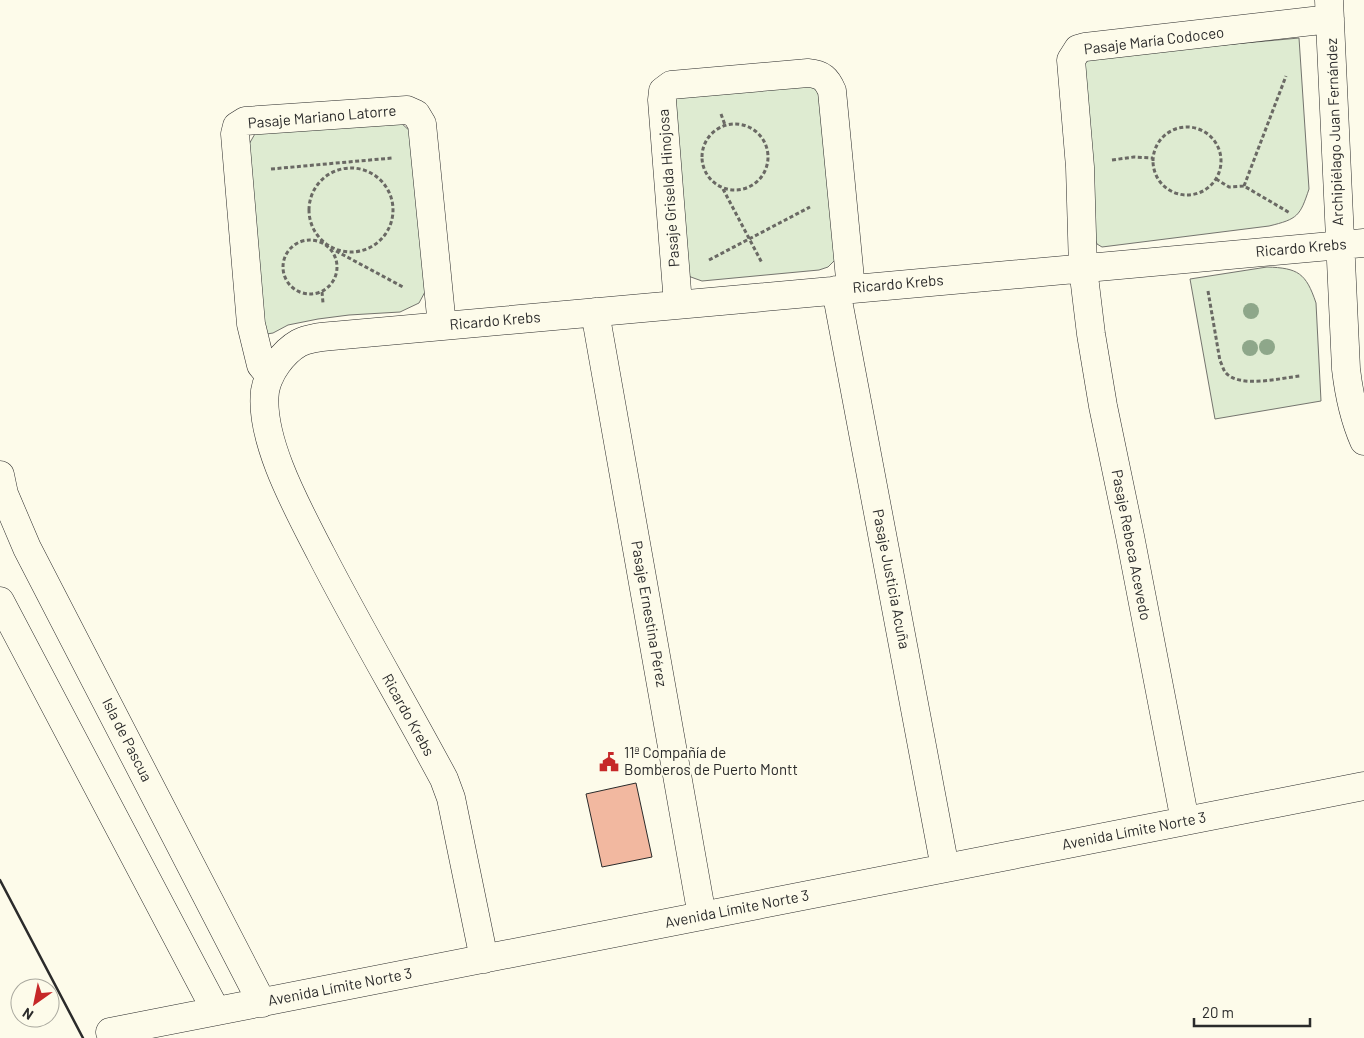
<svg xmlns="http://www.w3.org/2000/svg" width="1364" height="1038" font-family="Barlow,sans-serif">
<rect width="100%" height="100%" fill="#fdfbea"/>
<path fill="#deebd1" stroke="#74746e" d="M1299 38 1309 189C1300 216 1298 219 1269 226L1102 247 1097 244 1095 239 1081 68 1086 62 1093 57Z
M811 84 820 90 837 258 828 267 819 270 702 281 688 276 673 100 678 96Z
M400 122 412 133 426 290 419 303 400 312 349 315 318 319 288 325 273 333 267 334 263 331 248 146 256 132Z
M1267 267C1298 268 1306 273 1316 303L1321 401 1215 419 1190 279Z"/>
<path fill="#f2b8a0" stroke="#2b2b2b" d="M636 783 652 857 602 867 586 794Z"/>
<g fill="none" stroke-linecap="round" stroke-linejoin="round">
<defs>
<path id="minor" d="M1329 0 1346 369C1349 395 1354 418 1364 441
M836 290 945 868
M678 304 662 100 663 91 671 85 808 73C822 74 827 79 832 91L851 289
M595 312 702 916
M270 376 261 365 251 324 235 134 237 126 245 121 407 110 416 114 422 124 442 326
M0 475 4 494 27 548 262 1003
M0 601 216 1011
M1185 821 1130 536 1103 406 1091 334 1083 268 1080 167 1071 60 1078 49 1085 47 1330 19
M484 959 451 798 444 779C404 704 360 630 321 554 299 511 259 440 265 391 268 373 283 352 299 343 309 338 321 337 332 336L1364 243
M110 1032 1364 786"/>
</defs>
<use href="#minor" stroke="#2b2b2b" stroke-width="29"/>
<path stroke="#6a6964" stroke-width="3" stroke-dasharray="4 2.5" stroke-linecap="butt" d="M721 114 725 125
M702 157a33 33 0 1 1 66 0a33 33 0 1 1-66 0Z
M1153 161a34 34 0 1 1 68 0a34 34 0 1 1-68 0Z
M1112 160 1134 157 1153 158
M309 210a42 42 0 1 1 84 0a42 42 0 1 1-84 0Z
M271 169 392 158
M1216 179 1229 187 1244 186 1290 213
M1244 186 1286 76
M723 189 762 263
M283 267a27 27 0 1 1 54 0a27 27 0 1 1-54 0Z
M336 251 403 287
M709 260 810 207
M1208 291 1220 361C1222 364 1223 369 1225 372 1239 389 1280 378 1300 376
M322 292 323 303"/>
<use href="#minor" stroke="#fdfbea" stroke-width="28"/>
<path stroke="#2b2b2b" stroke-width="2.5" d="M0 880 83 1038"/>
</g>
<g fill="#8ea78a">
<circle cx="1251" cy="311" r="8"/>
<circle cx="1267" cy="347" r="8"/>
<circle cx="1250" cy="348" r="8"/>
</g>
<defs>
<symbol id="civic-bare" viewBox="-9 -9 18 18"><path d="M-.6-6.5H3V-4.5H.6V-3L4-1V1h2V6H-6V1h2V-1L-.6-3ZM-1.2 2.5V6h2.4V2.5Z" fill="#c62828" stroke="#fdfbea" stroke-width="2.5" paint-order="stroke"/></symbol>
</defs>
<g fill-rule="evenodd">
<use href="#civic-bare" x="595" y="748" width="28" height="28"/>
</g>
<g text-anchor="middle" stroke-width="4" stroke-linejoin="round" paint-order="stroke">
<g font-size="15" fill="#2b2b2b" stroke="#fdfbea">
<text transform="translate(1154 41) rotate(-7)" y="5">Pasaje María Codoceo</text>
<text transform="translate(322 117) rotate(-5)" y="5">Pasaje Mariano Latorre</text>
<text transform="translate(1335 132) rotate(-92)" y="5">Archipiélago Juan Fernández</text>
<text transform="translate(669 188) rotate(-94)" y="5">Pasaje Griselda Hinojosa</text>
<text transform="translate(1301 248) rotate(-5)" y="5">Ricardo Krebs</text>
<text transform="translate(898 284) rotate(-5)" y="5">Ricardo Krebs</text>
<text transform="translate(495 321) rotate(-5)" y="5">Ricardo Krebs</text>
<text transform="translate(1131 545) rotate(79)" y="5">Pasaje Rebeca Acevedo</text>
<text transform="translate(891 579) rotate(79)" y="5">Pasaje Justicia Acuña</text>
<text transform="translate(649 614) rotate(80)" y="5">Pasaje Ernestina Pérez</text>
<text transform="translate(408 715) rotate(61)" y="5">Ricardo Krebs</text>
<text transform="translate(127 740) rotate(63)" y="5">Isla de Pascua</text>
<text transform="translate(1134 831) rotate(-11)" y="5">Avenida Límite Norte 3</text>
<text transform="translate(737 909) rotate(-11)" y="5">Avenida Límite Norte 3</text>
<text transform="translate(340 987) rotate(-11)" y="5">Avenida Límite Norte 3</text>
</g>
<g font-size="15" fill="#2b2b2b" stroke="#fdfbea" text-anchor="start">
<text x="624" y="758">11ª Compañía de<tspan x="624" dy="17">Bomberos de Puerto Montt</tspan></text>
</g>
</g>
<g transform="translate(35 1003) rotate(213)"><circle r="24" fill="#fdfbea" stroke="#a9a89e"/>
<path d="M0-4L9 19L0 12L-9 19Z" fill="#c62828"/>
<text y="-8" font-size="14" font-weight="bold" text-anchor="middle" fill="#2b2b2b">N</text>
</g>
<path d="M1194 1018v8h116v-8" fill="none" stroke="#2b2b2b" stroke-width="2.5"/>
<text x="1202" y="1018" font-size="15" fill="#2b2b2b" stroke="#fdfbea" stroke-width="4" paint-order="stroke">20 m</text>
</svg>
